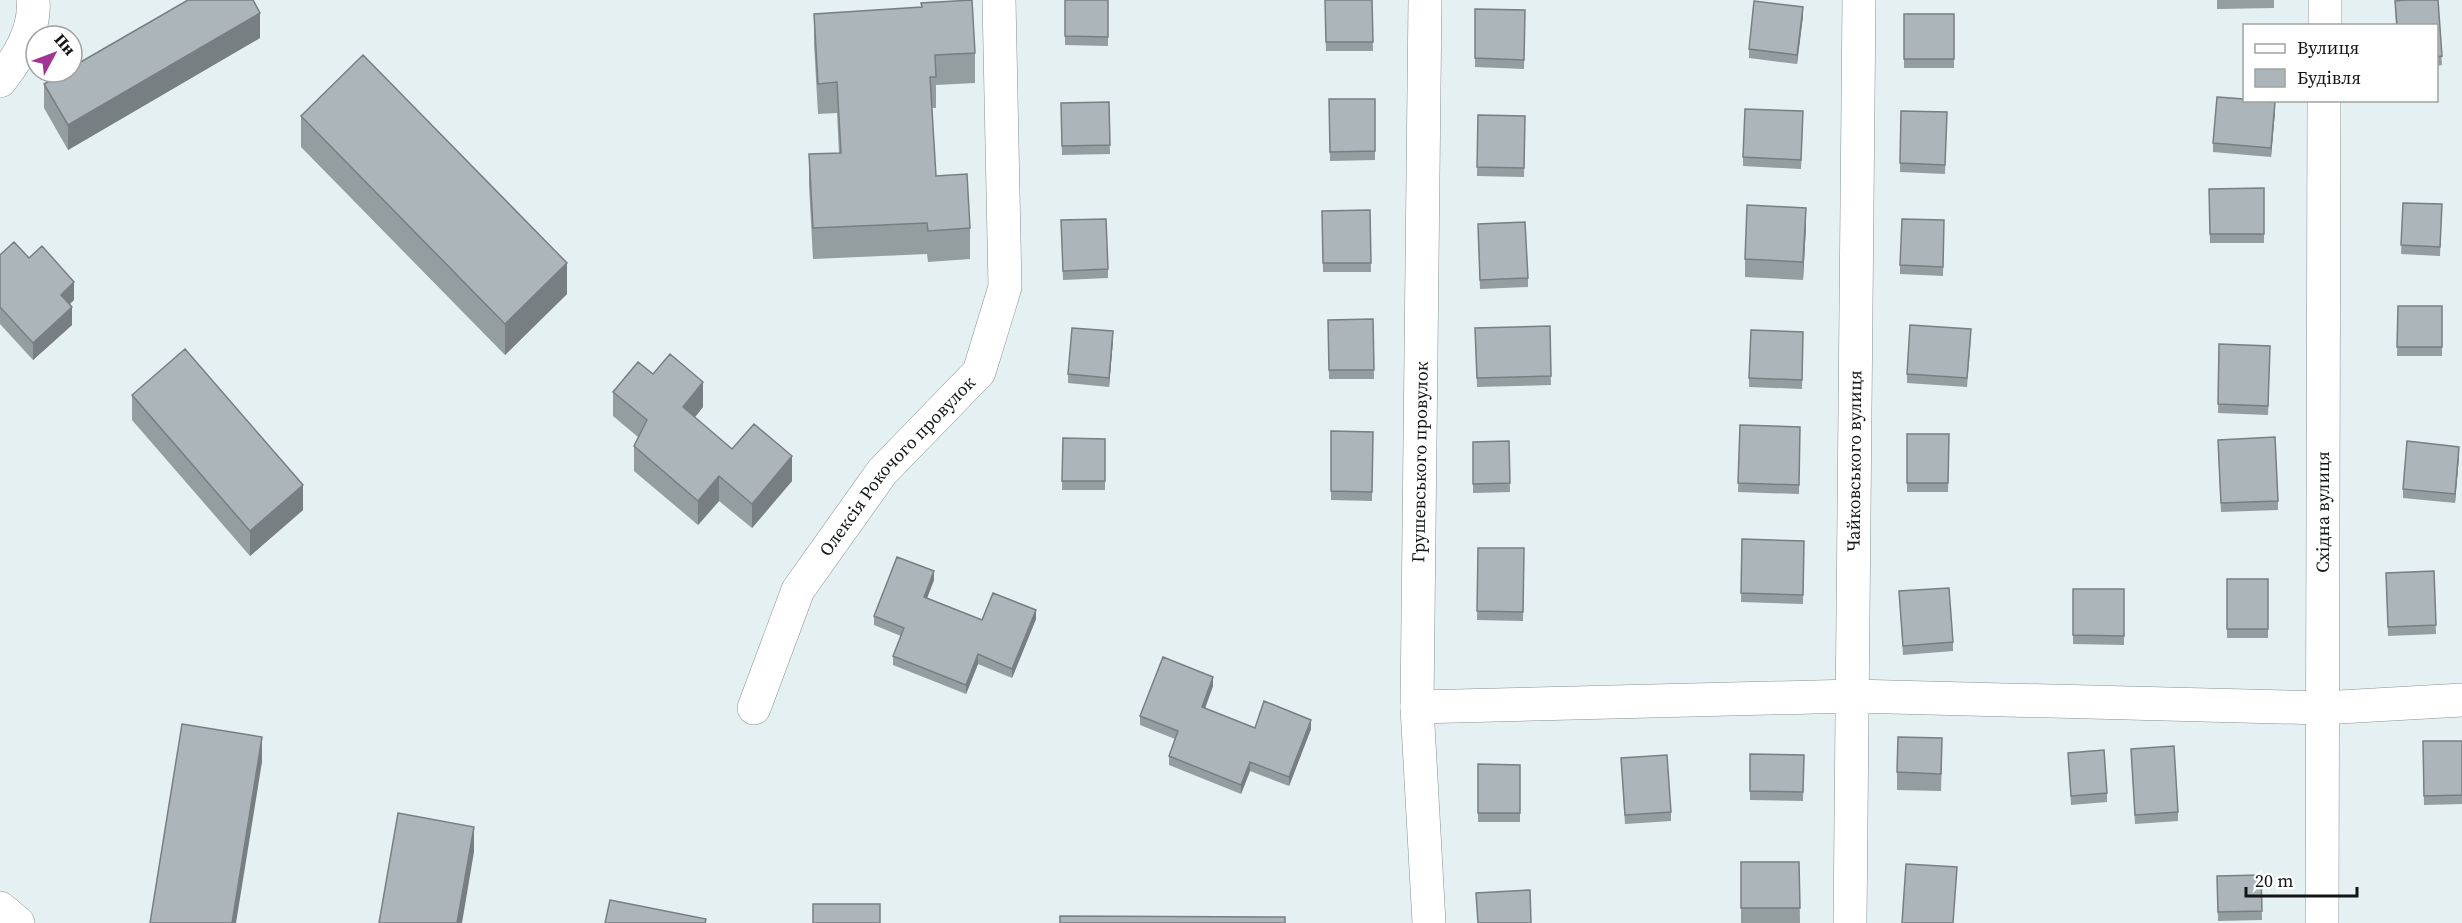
<svg xmlns="http://www.w3.org/2000/svg" width="2462" height="923" font-family="'Source Serif 4',serif">
<rect width="100%" height="100%" fill="#e4f0f1"/>
<g fill="none" stroke-linecap="round" stroke-linejoin="round">
<defs>
<g id="minor">
<path d="M1425 0 1417 707 1429 923"/>
<path d="M2325 26V0"/>
<path d="M0 81C18 58 36 30 33 0"/>
<path d="M1417 707 1853 696 2322 708 2462 700"/>
<path id="s1" d="M754 708 798 590 882 472 979 372 1005 287 999 0"/>
<path d="M0 908 18 923"/>
<path id="s2" d="M1850 923 1859 0"/>
<path id="s3" d="M2322 923 2324 100"/>
</g>
</defs>
<use href="#minor" stroke="#879293" stroke-width="34"/>
<use href="#minor" stroke="#fff" stroke-width="33"/>
</g>
<path fill="#949da0" d="M1065 0H1108V46L1065 45Z
M1325 0H1372L1373 51H1326Z
M2217 0H2274V8L2217 9Z
M2406 0H2438L2442 65 2436 66V26H2396L2395 1Z
M1475 9 1525 10 1524 69 1475 67Z
M814 14 975 53V83L936 85V108H932L936 176 970 228V259L928 262 927 254 813 259 809 185V154L839 153 837 113 818 114 814 44Z
M1904 14H1954V68H1904Z
M1803 16 1797 64 1749 58V49Z
M260 38 68 150 44 108V84Z
M1329 99H1375V160L1330 161Z
M1109 102 1110 154 1062 155 1061 103Z
M1901 111 1947 112 1945 174 1900 172Z
M2275 111 2271 157 2213 152V143Z
M1478 115 1525 116 1524 177 1477 176Z
M301 116 567 294 505 355 301 147Z
M1803 120 1801 169 1743 166V157Z
M2264 188V243H2210L2209 189Z
M2403 203 2442 204 2440 256 2401 254Z
M1370 210 1371 272H1323L1322 211Z
M1061 220 1108 269V278L1063 280Z
M1944 220 1943 276 1900 274V265Z
M1806 226 1803 280 1745 277V259Z
M1478 233 1528 278V287L1480 289Z
M0 255 29 258 74 300 70 304 72 325 33 360 0 324Z
M2398 306H2442V356H2397Z
M1373 319 1374 379H1329L1328 320Z
M1550 326 1551 385 1477 387 1475 328Z
M1803 332 1802 389 1749 387V378Z
M1971 338 1967 387 1907 383V374Z
M1113 340 1109 387 1068 383V374Z
M2219 344 2270 346 2268 415 2218 413Z
M653 374 703 407 695 417 732 449 792 481 752 528 719 501 698 525 634 471V446L638 437 613 416V392Z
M132 395 303 510 250 556 132 420Z
M1740 425 1800 427 1799 494 1738 492Z
M1331 431 1373 432 1372 501 1331 500Z
M1907 434H1949L1948 492H1907Z
M1063 438 1105 439V490H1062Z
M1509 441 1510 492 1473 493V442Z
M2218 449 2278 501V510L2221 512Z
M2459 456 2455 503 2403 498V489Z
M1742 539 1804 541 1803 604 1741 602Z
M1478 548H1524L1523 621 1477 620Z
M2434 571 2436 634 2388 636 2386 573Z
M2227 579H2268V638H2227Z
M934 580 927 598 982 620 1036 619 1012 678 978 664 966 694 893 665V656L901 636 874 625V616Z
M2073 589H2124V645L2073 644Z
M1899 591 1953 642V651L1903 655Z
M1213 686 1205 709 1255 728 1311 729 1289 786 1250 771 1241 794 1169 765V756L1175 739 1140 725V716Z
M2423 741H2462V804L2424 805Z
M2131 749 2178 812V821L2135 824Z
M2068 753 2107 793V802L2071 805Z
M1750 754 1804 755 1803 801 1750 800Z
M1942 756 1941 791 1897 790V772Z
M1621 758 1671 812V821L1625 824Z
M1478 764 1520 765V822H1478Z
M1741 862H1799L1800 923H1741Z
M2261 875 2262 920 2218 921 2217 876Z"/>
<path fill="#787f82" d="M1803 7V16L1797 64V55Z
M260 13V38L68 150V125Z
M2275 102V111L2271 157V148Z
M1806 208V226L1803 280V262Z
M567 263V294L505 355V324Z
M74 282V300L61 312V295Z
M72 307V325L33 360V343Z
M1113 331V340L1109 387V378Z
M703 382V407L683 432V407Z
M2459 447V456L2455 503V494Z
M792 456V481L752 528V504Z
M719 476V501L698 525V501Z
M303 485V510L250 556V531Z
M934 571V580L924 606V597Z
M1036 610V619L1012 678V669Z
M978 654V664L966 694V685Z
M1213 677V686L1202 716V707Z
M1311 720V729L1289 786V777Z
M262 737V762L236 923H232Z
M1250 762V771L1241 794V785Z
M474 827V852L462 923H457Z"/>
<path fill="#acb6ba" stroke="#787f82" stroke-width="1.5" d="M188 0H253L260 13 68 125 44 84 64 72H72V67Z
M972 0 975 53 935 55 936 77H930L936 176 967 174 970 228 928 231 927 223 813 228 809 154 841 153 837 82 818 84 814 14 922 7 921 3Z
M1065 0H1108V37L1065 36Z
M1325 0H1372L1373 42H1326Z
M2406 0H2438L2442 56 2436 57V26H2397L2395 1Z
M1754 1 1803 7 1797 55 1749 49Z
M1475 9 1525 10 1524 60 1475 58Z
M1904 14H1954V59H1904Z
M363 55 567 263 505 324 301 116Z
M2217 97 2244 99V100L2275 102 2271 148 2213 143Z
M1329 99H1375V151L1330 152Z
M1109 102 1110 145 1062 146 1061 103Z
M1745 109 1803 111 1801 160 1743 157Z
M1901 111 1947 112 1945 165 1900 163Z
M1478 115 1525 116 1524 168 1477 167Z
M2264 188V234H2210L2209 189Z
M2403 203 2442 204 2440 247 2401 245Z
M1747 205 1806 208 1803 262 1745 259Z
M1370 210 1371 263H1323L1322 211Z
M1106 219 1108 269 1063 271 1061 220Z
M1902 219 1944 220 1943 267 1900 265Z
M1525 222 1528 278 1480 280 1478 224Z
M14 242 29 258 42 246 74 282 61 295 72 307 33 343 0 307V255Z
M2398 306H2442V347H2397Z
M1373 319 1374 370H1329L1328 320Z
M1910 325 1971 329 1967 378 1907 374Z
M1550 326 1551 376 1477 378 1475 328Z
M1072 328 1113 331 1109 378 1068 374Z
M1751 330 1803 332 1802 380 1749 378Z
M2219 344 2270 346 2268 406 2218 404Z
M185 349 303 485 250 531 132 395Z
M670 354 703 382 683 407 732 449 754 424 792 456 752 504 719 476 698 501 634 446 647 420 613 392 638 362 653 374Z
M1740 425 1800 427 1799 485 1738 483Z
M1331 431 1373 432 1372 492 1331 491Z
M1907 434H1949L1948 483H1907Z
M2275 437 2278 501 2221 503 2218 440Z
M1063 438 1105 439V481H1062Z
M1509 441 1510 483 1473 484V442Z
M2407 441 2459 447 2455 494 2403 489Z
M1742 539 1804 541 1803 595 1741 593Z
M1478 548H1524L1523 612 1477 611Z
M897 557 934 571 924 597 982 620 993 593 1036 610 1012 669 978 654 966 685 893 656 904 628 874 616Z
M2434 571 2436 625 2388 627 2386 573Z
M2227 579H2268V629H2227Z
M1949 588 1953 642 1903 646 1899 591Z
M2073 589H2124V636L2073 635Z
M1163 657 1213 677 1202 707 1255 728 1264 701 1311 720 1289 777 1250 762 1241 785 1169 756 1178 731 1140 716Z
M182 724 262 737 232 923H150Z
M1898 737 1942 738 1941 774 1897 772Z
M2423 741H2462V795L2424 796Z
M2174 746 2178 812 2135 815 2131 749Z
M2104 750 2107 793 2071 796 2068 753Z
M1750 754 1804 755 1803 792 1750 791Z
M1667 755 1671 812 1625 815 1621 758Z
M1478 764 1520 765V813H1478Z
M398 813 474 827 457 923H379Z
M1741 862H1799L1800 908H1741Z
M1906 864 1957 867 1953 923H1902Z
M2261 875 2262 911 2218 912 2217 876Z
M1530 890 1531 923H1478L1476 893Z
M610 900 706 919 705 923H605Z
M813 904H880V923H813Z
M1060 916 1285 917V923H1060Z"/>
<g text-anchor="middle" stroke-width="6" stroke-linejoin="round" paint-order="stroke">
<g font-size="18" fill="#111515" stroke="#fff">
<text transform="translate(1420 462) rotate(-89)" y="6">Грушевського провулок</text>
<text dy="6" stroke="none"><textPath href="#s2" startOffset="462">Чайковського вулиця</textPath></text>
<text dy="6" stroke="none"><textPath href="#s1" startOffset="285">Олексія Рокочого провулок</textPath></text>
<text dy="6" stroke="none"><textPath href="#s3" startOffset="411">Східна вулиця</textPath></text>
</g>
</g>
<rect x="2243" y="24" width="195" height="78" fill="#ffffff" stroke="#a0a1a1" stroke-width="1.5"/>
<rect x="2255" y="44" width="30" height="9" fill="#ffffff" stroke="#a0a1a1" stroke-width="1.5"/>
<text x="2297" y="54" font-size="18" fill="#111515">Вулиця</text>
<rect x="2255" y="69" width="30" height="18" fill="#acb6ba" stroke="#a0a1a1" stroke-width="1.5"/>
<text x="2297" y="84" font-size="18" fill="#111515">Будівля</text>
<g transform="translate(54 54) rotate(49)"><circle r="28" fill="#ffffff" stroke="#a0a1a1" stroke-width="1.5"/>
<path d="M0-4.5L10 22L0 15L-10 22Z" fill="#a13595"/>
<text y="-9" font-size="16" font-weight="bold" text-anchor="middle" fill="#111515">Пн</text>
</g>
<path d="M2246 887v9h111v-9" fill="none" stroke="#111515" stroke-width="3"/>
<text x="2255" y="887" font-size="18" fill="#111515" stroke="#ffffff" stroke-width="4.5" paint-order="stroke">20 m</text>
</svg>
